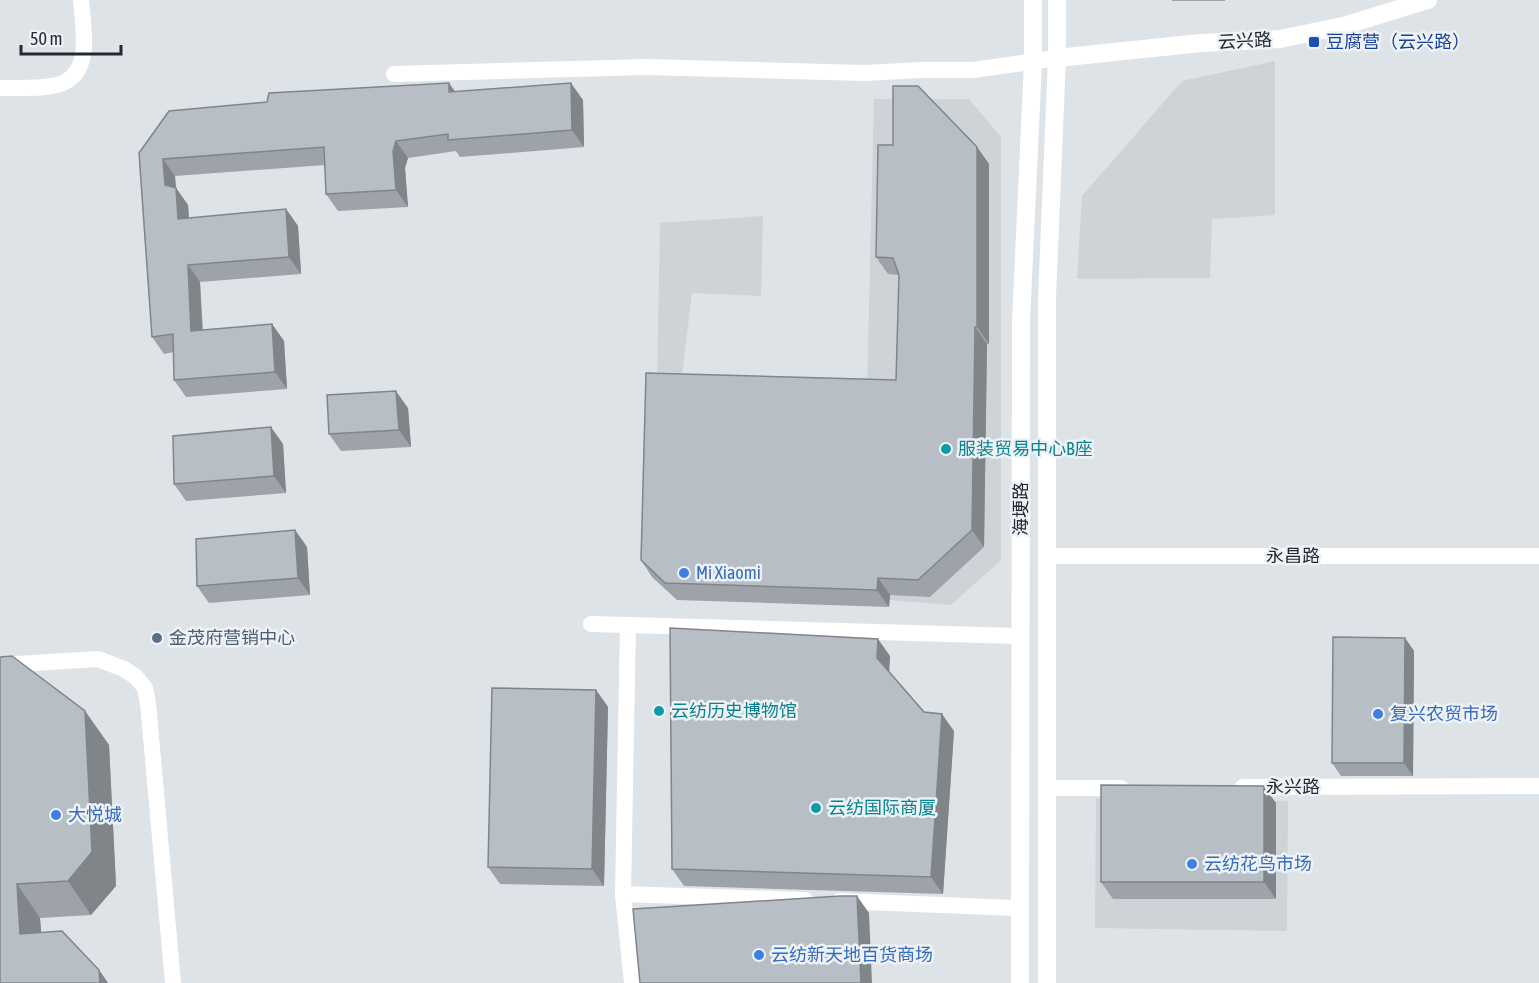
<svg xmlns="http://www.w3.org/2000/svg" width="1539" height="983" font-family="'Asap Condensed','Noto Sans SC',sans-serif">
<rect width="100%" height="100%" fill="#dee3e8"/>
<path fill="#cdd3d7" d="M1275 61V215L1212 219 1210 278 1077 279 1082 196 1182 81Z
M874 99H969L1001 137V560L951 605 862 598Z
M763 216 761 296 692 293 682 375 657 386 660 223Z
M1096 799 1288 801 1287 931 1095 928Z"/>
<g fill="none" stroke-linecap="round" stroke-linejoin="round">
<path stroke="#fff" stroke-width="16" d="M394 74 647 67 864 73 921 70H973L1057 58
M0 88C17 88 35 89 52 86 95 79 83 31 81 0
M1048 556H1539
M591 624 1021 636
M628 625 623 894 632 983
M0 665 98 659 124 669 136 677 145 688 148 703 173 983
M1243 787 1539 786
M1047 788H1121
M623 894 805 900
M839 901 1021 908"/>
<path stroke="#fff" stroke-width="18" d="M1057 58 1201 43 1280 39 1343 26 1428 0
M1020 983 1021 321 1033 62V0
M1047 983V298L1057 58V0"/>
</g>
<path fill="#9da3a9" d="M1172 0H1225V1H1172Z
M455 92 583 100 584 147 460 157 456 151 408 158 405 168 408 207 338 211 326 194 325 165 175 176 176 188 188 205 189 218 286 209 298 226 301 274 200 282 203 330 272 324 284 341 287 389 186 397 174 380V352L164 354 152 337 139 153Z
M977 147 989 164V344H987L984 547 930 597 890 595 889 607 677 600 652 577 641 560 896 380 899 275 888 274 876 257Z
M408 408 411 447 341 451 329 434Z
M283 444 286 493 186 501 174 484Z
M295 530 307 547 310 595 209 603 197 586Z
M1405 638 1414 651 1413 776H1341L1332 763Z
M890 656 889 672 924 712 954 731 943 894 684 886 672 869Z
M0 657 85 711 109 745 116 886 91 915 40 918 41 932 99 970 108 983H0Z
M596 690 608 707 604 886 500 884 488 867Z
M1276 803V899H1113L1101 882Z"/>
<path fill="#80858a" d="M449 83 461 100 449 92Z
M571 83 583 100 584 147 572 130Z
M396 141 408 158 405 168 408 207 396 190 393 151Z
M977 147 989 164V344L977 327Z
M163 159 175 176 177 202 165 185Z
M176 188 188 205 190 236 178 219Z
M286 209 298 226 301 274 289 257Z
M188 265 200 282 203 348 191 331Z
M272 324 284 341 287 389 275 372Z
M975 327 987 344 984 547 972 530Z
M396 391 408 408 411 447 399 430Z
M271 427 283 444 286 493 274 476Z
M295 530 307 547 310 595 298 578Z
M878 578 890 595 889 607 877 590Z
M1405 638 1414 651 1413 776 1404 763Z
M878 639 890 656 889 675 877 658Z
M596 690 608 707 604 886 592 869Z
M85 711 109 745 116 886 91 915 68 881Z
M942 714 954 731 943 894 931 877Z
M1264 786 1276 803V899L1264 882Z
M17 884 40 918 44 968 20 934Z
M857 896 869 913 872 983H861Z
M99 970 108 983H100Z"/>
<path fill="#b7bec5" stroke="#80858a" stroke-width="1.5" d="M449 83V92L571 83 572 130 448 140V134L396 141 393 151 396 190 326 194 324 147 163 159 165 185 176 188 178 219 286 209 289 257 188 265 191 331 272 324 275 372 174 380 173 334 152 337 139 153 169 111 267 102 269 93Z
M893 86H918L977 147V327H975L972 530 918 580 878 578 877 590 665 583 641 560 646 373 896 380 899 275 893 258 876 257 878 145H893Z
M396 391 399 430 329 434 327 395Z
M271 427 274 476 174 484 173 436Z
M295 530 298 578 197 586 196 539Z
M670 628 878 639 877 658 924 712 942 714 931 877 672 869Z
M1333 637 1405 638 1404 763H1332Z
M12 656 85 711 92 852 68 881 17 884 20 934 62 931 99 970 100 983H0V657Z
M492 688 596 690 592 869 488 867Z
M1101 785 1264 786V882H1101Z
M840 896H857L861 983H640L633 909Z"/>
<rect fill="#1a4fb4" stroke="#eef2f5" stroke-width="2" x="1308" y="36" width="12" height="12" rx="3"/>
<g fill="#0f9aa8" stroke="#eef2f5" stroke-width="2">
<circle cx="946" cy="449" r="6"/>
<circle cx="659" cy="711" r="6"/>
<circle cx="816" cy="808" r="6"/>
</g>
<g fill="#3f7fe0" stroke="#eef2f5" stroke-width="2">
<circle cx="684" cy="573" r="6"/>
<circle cx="1378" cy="714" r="6"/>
<circle cx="56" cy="815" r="6"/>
<circle cx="1192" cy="864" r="6"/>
<circle cx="759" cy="955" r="6"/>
</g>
<circle fill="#5c6f8a" stroke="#eef2f5" stroke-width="2" cx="157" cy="638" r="6"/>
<g text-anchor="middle" stroke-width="5" stroke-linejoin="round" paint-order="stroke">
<g font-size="18" fill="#222935" stroke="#eef2f5">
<text transform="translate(1245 41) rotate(-3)" y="6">云兴路</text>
<text transform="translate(1021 509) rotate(-90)" y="6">海埂路</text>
<text x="1293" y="562">永昌路</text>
<text x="1293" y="793">永兴路</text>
</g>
<g font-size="18" fill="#164399" stroke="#eef2f5" text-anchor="start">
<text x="1326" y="48">豆腐营（云兴路）</text>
</g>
<g font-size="18" fill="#0d838f" stroke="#eef2f5" text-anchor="start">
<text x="958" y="455">服装贸易中心B座</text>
<text x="671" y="717">云纺历史博物馆</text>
<text x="828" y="814">云纺国际商厦</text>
</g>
<g font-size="18" fill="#366cbe" stroke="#eef2f5" text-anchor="start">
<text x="696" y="579">Mi Xiaomi</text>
<text x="1390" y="720">复兴农贸市场</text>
<text x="68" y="821">大悦城</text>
<text x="1204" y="870">云纺花鸟市场</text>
<text x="771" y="961">云纺新天地百货商场</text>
</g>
<g font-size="18" fill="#4e5e75" stroke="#eef2f5" text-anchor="start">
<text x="169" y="644">金茂府营销中心</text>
</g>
</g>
<path d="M21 45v9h100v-9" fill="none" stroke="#222935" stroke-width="3"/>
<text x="30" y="45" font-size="18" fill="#222935" stroke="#eef2f5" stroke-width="4.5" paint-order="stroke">50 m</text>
</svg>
